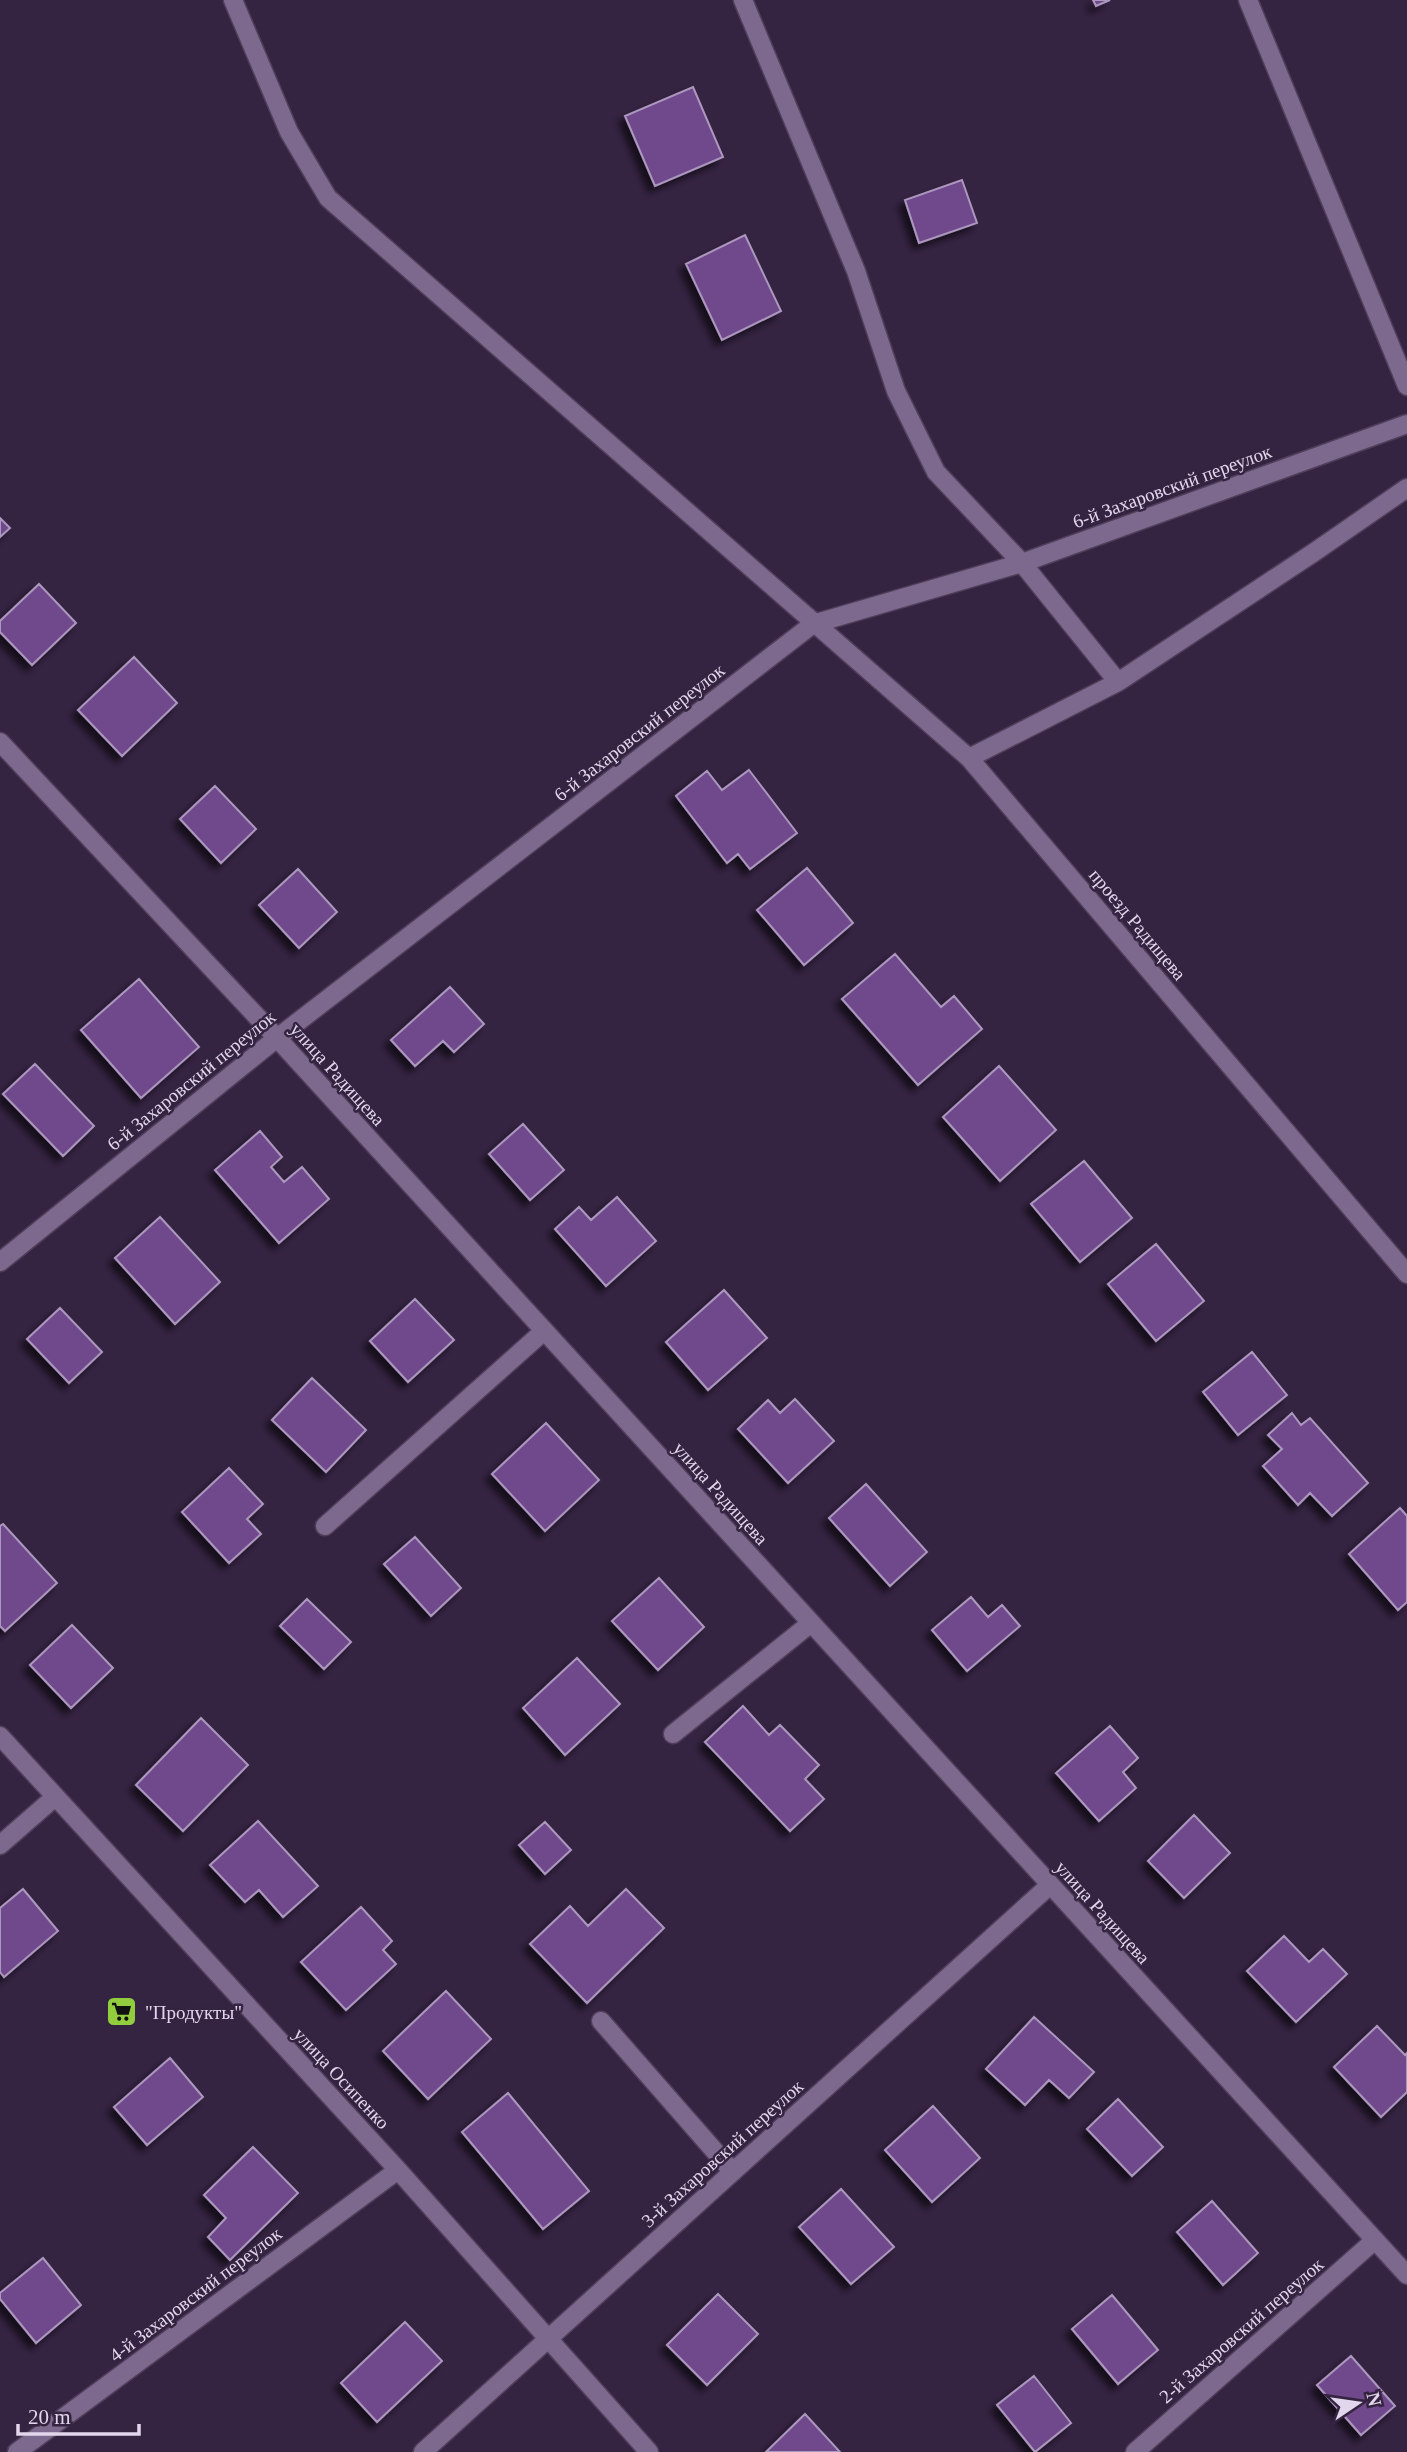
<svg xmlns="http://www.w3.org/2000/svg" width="1407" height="2452" font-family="Georgia,serif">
<defs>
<filter id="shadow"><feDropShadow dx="-6" dy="6" stdDeviation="3.5" flood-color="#0009"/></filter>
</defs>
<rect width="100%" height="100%" fill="#352342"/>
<path fill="#6f498c" stroke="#ac97be" stroke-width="2" filter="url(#shadow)" d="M1093 0H1110L1096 6Z
M693 87 723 157 655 186 625 116Z
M962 180 977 223 919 243 905 200Z
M745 235 781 311 722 340 686 264Z
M0 518 10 528 0 537Z
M39 584 76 623 32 665 0 632V621Z
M134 657 177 703 122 756 78 710Z
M749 770 797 833 750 869 738 854 727 863 676 796 707 771 722 790Z
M215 786 256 829 221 863 180 819Z
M807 868 853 923 804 965 757 910Z
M298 869 337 912 299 948 259 905Z
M895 954 941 1007 954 996 982 1029 918 1085 842 999Z
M139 979 199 1047 141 1098 81 1030Z
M450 987 484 1024 454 1052 443 1041 415 1066 391 1040Z
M35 1064 94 1126 63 1156 3 1094Z
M999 1066 1056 1130 1000 1181 943 1117Z
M523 1124 564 1170 530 1200 489 1154Z
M260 1131 282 1157 271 1167 284 1182 302 1167 329 1199 279 1243 215 1170Z
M1084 1161 1132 1218 1080 1262 1031 1204Z
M617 1197 656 1241 606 1286 555 1229 579 1207 591 1220Z
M160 1217 220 1282 175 1324 115 1258Z
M1156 1244 1204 1301 1156 1341 1108 1284Z
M724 1290 767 1338 708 1390 666 1342Z
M415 1299 454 1340 408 1382 370 1341Z
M60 1308 102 1352 69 1383 27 1339Z
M1252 1352 1287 1395 1238 1435 1203 1392Z
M312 1378 366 1430 326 1472 272 1420Z
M795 1399 834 1441 788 1483 738 1429 768 1400 780 1413Z
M1292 1413 1301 1425 1310 1418 1368 1483 1332 1516 1310 1493 1298 1505 1263 1466 1282 1449 1268 1435Z
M546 1423 599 1480 545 1531 492 1474Z
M229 1468 263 1504 247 1519 261 1534 229 1563 182 1512Z
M866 1484 927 1552 890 1586 829 1518Z
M1400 1508 1407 1516V1602L1398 1610 1349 1554Z
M3 1524 57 1583 5 1631 0 1626V1526Z
M415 1537 461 1588 431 1616 384 1564Z
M659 1578 704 1627 658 1670 612 1621Z
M971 1597 988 1617 1002 1605 1020 1626 967 1671 932 1630Z
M307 1599 351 1642 324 1669 280 1626Z
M72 1625 113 1668 71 1708 30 1665Z
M577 1658 620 1704 565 1755 523 1708Z
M743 1706 769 1735 780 1725 819 1765 805 1779 824 1799 790 1831 705 1742Z
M201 1718 248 1765 183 1831 136 1785Z
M1110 1726 1138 1758 1123 1772 1136 1788 1099 1821 1056 1773Z
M1194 1815 1230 1853 1184 1898 1148 1861Z
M258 1821 318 1886 283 1917 259 1890 245 1902 210 1865Z
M545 1822 571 1850 545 1874 519 1845Z
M23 1889 58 1931 4 1977 0 1972V1908Z
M626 1889 664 1928 587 2003 530 1944 570 1906 588 1926Z
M361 1907 392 1941 383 1950 396 1964 346 2010 301 1962Z
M1284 1936 1309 1962 1323 1949 1347 1974 1296 2022 1247 1971Z
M446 1991 491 2039 428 2099 383 2051Z
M1034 2017 1094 2072 1069 2098 1049 2080 1025 2105 986 2069Z
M1377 2026 1405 2055 1407 2053V2092L1381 2117 1334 2067Z
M170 2058 203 2097 147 2145 114 2107Z
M508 2093 589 2191 543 2229 462 2132Z
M1118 2099 1163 2147 1132 2176 1087 2129Z
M933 2106 980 2158 932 2202 885 2150Z
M253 2147 298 2193 230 2260 208 2237 226 2218 204 2195Z
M841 2189 894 2247 851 2284 799 2227Z
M1212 2201 1258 2253 1223 2285 1177 2232Z
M43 2258 81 2305 36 2343 0 2299V2293Z
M718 2294 758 2334 707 2385 667 2345Z
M1112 2295 1158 2350 1118 2384 1072 2329Z
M405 2322 442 2361 377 2422 341 2383Z
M1351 2356 1395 2406 1361 2435 1317 2385Z
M1034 2376 1071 2423 1035 2452 997 2405Z
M805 2414 840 2452H766Z"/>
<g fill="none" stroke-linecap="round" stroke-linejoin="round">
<defs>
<path id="minor" d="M233 0 289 132 328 198 969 758 1407 1274
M743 0 856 271 896 391 936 472 1022 563 1118 682
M1248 0 1407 386
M0 742 277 1038 1407 2275
M969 758 1118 682 1313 553 1407 488
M0 1262 277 1038 813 624 1022 563 1407 424
M325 1526 544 1331
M673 1734 811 1623
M0 1736 398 2170 649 2452
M0 1845 55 1797
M601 2021 733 2172
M17 2452 398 2170
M423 2452 1050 1885
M1135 2452 1375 2240"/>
</defs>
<use href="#minor" stroke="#4f3f5b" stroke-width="21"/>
<use href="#minor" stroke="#7d698d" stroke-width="18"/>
</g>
<defs>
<symbol id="supermarket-square" viewBox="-11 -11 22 22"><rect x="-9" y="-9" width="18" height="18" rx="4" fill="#92cd3e" stroke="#352342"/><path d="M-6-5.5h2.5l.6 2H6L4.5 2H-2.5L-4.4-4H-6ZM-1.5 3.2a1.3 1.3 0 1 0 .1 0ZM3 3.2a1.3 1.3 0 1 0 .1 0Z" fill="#111"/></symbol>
</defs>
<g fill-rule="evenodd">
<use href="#supermarket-square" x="104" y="1994" width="35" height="35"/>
</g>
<g text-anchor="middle" stroke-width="5" stroke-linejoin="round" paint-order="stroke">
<g font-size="19" fill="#e1d6eb" stroke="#352342">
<text transform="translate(1172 486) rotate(-20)" y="7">6-й Захаровский переулок</text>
<text transform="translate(639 732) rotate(-38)" y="7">6-й Захаровский переулок</text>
<text transform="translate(1138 924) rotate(50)" y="7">проезд Радищева</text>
<text transform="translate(338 1074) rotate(48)" y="7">улица Радищева</text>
<text transform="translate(191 1080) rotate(-39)" y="7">6-й Захаровский переулок</text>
<text transform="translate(721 1493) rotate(48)" y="7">улица Радищева</text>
<text transform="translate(1103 1912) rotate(48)" y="7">улица Радищева</text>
<text transform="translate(342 2078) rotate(47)" y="7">улица Осипенко</text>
<text transform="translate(722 2153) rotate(-42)" y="7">3-й Захаровский переулок</text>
<text transform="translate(195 2294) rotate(-37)" y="7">4-й Захаровский переулок</text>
<text transform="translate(1241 2330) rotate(-41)" y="7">2-й Захаровский переулок</text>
</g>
<g font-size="19" fill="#e1d6eb" stroke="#352342" text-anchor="start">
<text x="145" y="2019">"Продукты"</text>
</g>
</g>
<g transform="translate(1358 2403) rotate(77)" stroke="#352342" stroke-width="5" paint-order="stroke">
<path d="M0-5L12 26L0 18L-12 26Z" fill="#e1d6eb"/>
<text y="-10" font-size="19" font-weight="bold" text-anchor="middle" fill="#e1d6eb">N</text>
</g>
<path d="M18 2424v10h121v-10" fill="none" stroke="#e1d6eb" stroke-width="3.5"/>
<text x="28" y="2424" font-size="21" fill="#e1d6eb" stroke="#352342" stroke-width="5" paint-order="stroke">20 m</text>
</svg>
